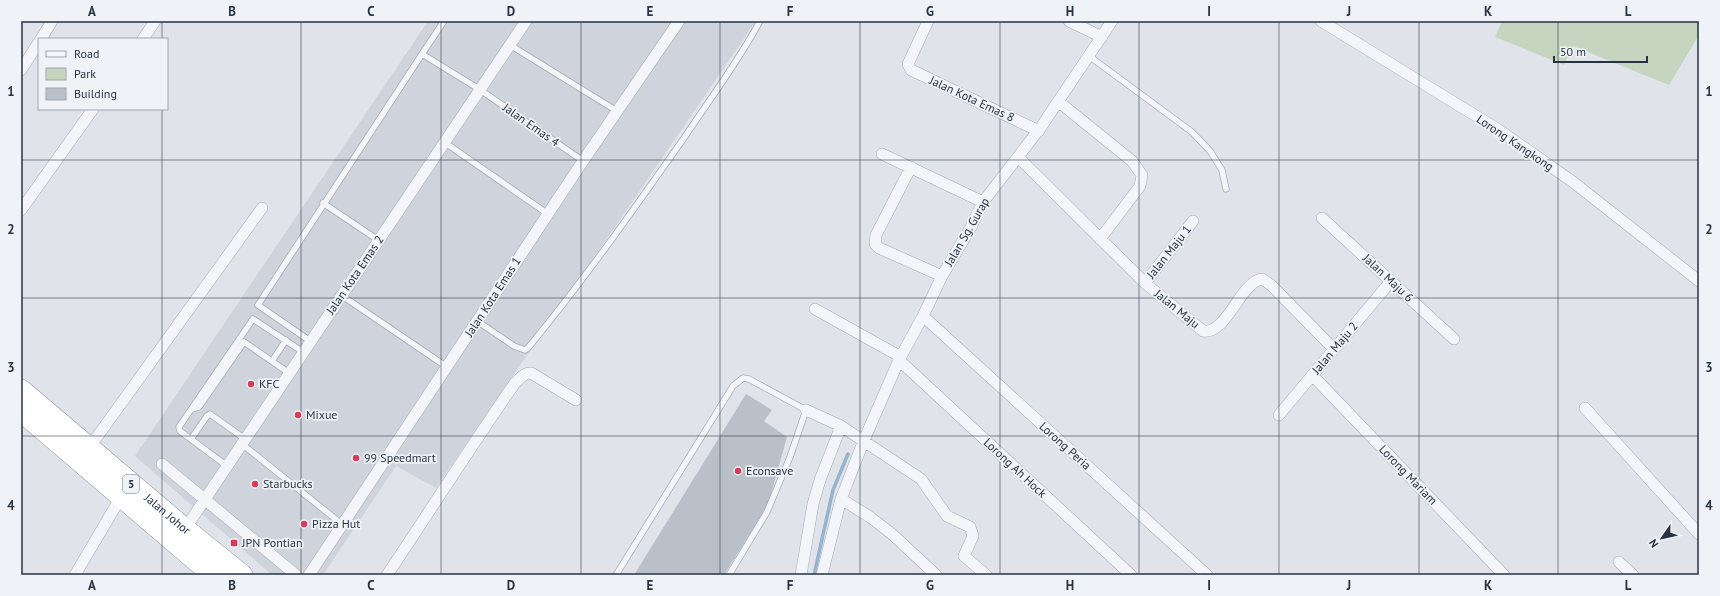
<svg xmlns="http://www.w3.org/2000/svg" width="1720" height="596" font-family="'PT Sans',sans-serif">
<rect width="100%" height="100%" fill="#e0e4ea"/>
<path fill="#ced3dc" d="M428 21H756L436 488 396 466 323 575H272L135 456Z"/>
<path fill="#c6d5c0" d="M1502 21H1699V35L1669 85 1573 46 1564 65 1495 37Z"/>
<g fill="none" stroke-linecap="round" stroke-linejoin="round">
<path stroke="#98b3cd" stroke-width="3.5" d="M814 575 833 490 848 454"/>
</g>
<path fill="#b9c0ca" d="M746 394 772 410 764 421 787 437 768 505 724 575H634Z"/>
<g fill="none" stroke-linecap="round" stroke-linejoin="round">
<defs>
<path id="lane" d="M444 21 422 54 479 89 583 161
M510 45 617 111
M1089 56 1192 132 1210 151 1222 170 1226 189
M444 142 548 214
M323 203 378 240
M341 295 447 367
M477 321 514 346 525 350 528 348C584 280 634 209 684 138 710 99 738 62 760 21
M310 341 258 305 422 54
M272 361 286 340
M192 409 199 407 244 342 289 373
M191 439 207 416 210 414 245 439
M242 444 343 525
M227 466 180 431 179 427 253 319 303 352
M616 575 733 386 743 378 749 379 806 410 790 457 767 512 729 575"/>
<path id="street" d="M928 21 908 64 911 70 1039 131
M1069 21 1102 37
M1321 21 1499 130 1573 182 1699 281
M41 39 52 21
M143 39 155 21
M21 70 39 42
M1059 102 1132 161 1142 175 1140 186 1100 239
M882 154 983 202
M1018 157 1145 283 1203 331C1227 335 1240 282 1262 279L1271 285 1334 349
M911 167 876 235 875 244 879 248 942 276
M21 210 93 109
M1322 218 1454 339
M1145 283 1193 221
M815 309 901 357
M923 316 1207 575
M899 360 1131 575
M1312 375 1504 575
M1585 408 1699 534
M806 410 841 426 921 479 947 516 970 527 973 536 964 556 986 575
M1279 415 1391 281
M89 448 262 208
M162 464 296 575
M841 499 870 517 892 534 936 575
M185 529 526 21
M1619 562 1633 575
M75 575 121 497
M309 575 583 161 679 21
M387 575C430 511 471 446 515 383 520 379 524 372 531 373L576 400
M801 575 813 504 820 480 841 426
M822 575 841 499 864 440 899 360 923 316 942 276 971 227 983 202 1041 127 1112 21"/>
<g id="highway">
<path id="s1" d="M21 390 185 529 242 575"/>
<path d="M21 411 213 575"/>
</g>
</defs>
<use href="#lane" stroke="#a5abb5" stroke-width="7"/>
<use href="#street" stroke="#a5abb5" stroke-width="12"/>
<use href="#highway" stroke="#8692a2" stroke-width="22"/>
<use href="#lane" stroke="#f3f5f8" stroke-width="5.5"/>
<use href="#street" stroke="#f3f5f8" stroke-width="11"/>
<use href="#highway" stroke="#fff" stroke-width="21"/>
</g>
<path fill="none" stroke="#273243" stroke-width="1" stroke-opacity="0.55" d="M162 21V39M301 21V575M441 21V575M581 21V575M720 21V575M860 21V575M1000 21V575M1139 21V575M1279 21V575M1419 21V575M1558 21V575M162 109V575M21 160H1699M21 298H1699M21 436H1699"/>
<g fill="#d93b57" stroke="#eff3f7" stroke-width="1.5">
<circle cx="251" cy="384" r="4"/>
<circle cx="298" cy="415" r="4"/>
<circle cx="356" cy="458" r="4"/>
<circle cx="738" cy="471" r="4"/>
<circle cx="255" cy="484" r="4"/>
<circle cx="304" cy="524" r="4"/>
<rect x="230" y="539" width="8" height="8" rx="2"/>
</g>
<g text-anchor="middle" stroke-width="3.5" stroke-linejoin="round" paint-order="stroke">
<rect fill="#eff3f7" stroke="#636c79" stroke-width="1" x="123" y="475" width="16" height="18" rx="3"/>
<g font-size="11" font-weight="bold" fill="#273243">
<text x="131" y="488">5</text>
</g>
<g font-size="12" fill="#273243" stroke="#eff3f7">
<text transform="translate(972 99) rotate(25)" y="4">Jalan Kota Emas 8</text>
<text transform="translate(531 125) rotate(35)" y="4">Jalan Emas 4</text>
<text transform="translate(1515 143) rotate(34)" y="4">Lorong Kangkong</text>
<text transform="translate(967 232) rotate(-60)" y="4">Jalan Sg. Gurap</text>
<text transform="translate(1169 252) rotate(-52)" y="4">Jalan Maju 1</text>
<text transform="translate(355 275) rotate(-56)" y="4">Jalan Kota Emas 2</text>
<text transform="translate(1388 278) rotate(43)" y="4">Jalan Maju 6</text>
<text transform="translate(493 297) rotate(-57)" y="4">Jalan Kota Emas 1</text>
<text transform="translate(1177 309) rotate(39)" y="4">Jalan Maju</text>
<text transform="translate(1335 348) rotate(-50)" y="4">Jalan Maju 2</text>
<text transform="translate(1065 446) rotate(42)" y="4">Lorong Peria</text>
<text transform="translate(1015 468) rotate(43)" y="4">Lorong Ah Hock</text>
<text transform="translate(1408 475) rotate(46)" y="4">Lorong Mariam</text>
<text dy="4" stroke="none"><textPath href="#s1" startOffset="192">Jalan Johor</textPath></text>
</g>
<g font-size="12" fill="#273243" stroke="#eff3f7" text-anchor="start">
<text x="259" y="388">KFC</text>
<text x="306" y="419">Mixue</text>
<text x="364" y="462">99 Speedmart</text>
<text x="746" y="475">Econsave</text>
<text x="263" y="488">Starbucks</text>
<text x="312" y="528">Pizza Hut</text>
<text x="242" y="547">JPN Pontian</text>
</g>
</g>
<rect width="1720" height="596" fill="none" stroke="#eff3f7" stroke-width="44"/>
<rect x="38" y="38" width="130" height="72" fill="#eff3f7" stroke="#9fa6af"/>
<rect x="46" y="51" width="20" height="6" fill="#f3f5f8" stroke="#9fa6af"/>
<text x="74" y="58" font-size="12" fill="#273243">Road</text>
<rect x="46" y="68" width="20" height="12" fill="#c6d5c0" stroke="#9fa6af"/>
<text x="74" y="78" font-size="12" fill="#273243">Park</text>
<rect x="46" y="88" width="20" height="12" fill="#b9c0ca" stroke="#9fa6af"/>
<text x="74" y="98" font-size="12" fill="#273243">Building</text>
<g transform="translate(1662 538) rotate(236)" stroke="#eff3f7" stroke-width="3" paint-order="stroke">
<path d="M0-3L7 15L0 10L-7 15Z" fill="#273243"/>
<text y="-6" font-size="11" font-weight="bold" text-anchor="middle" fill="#273243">N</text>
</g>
<path d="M1554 56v6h93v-6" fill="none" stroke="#273243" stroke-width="2"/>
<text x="1560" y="56" font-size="12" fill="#273243" stroke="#eff3f7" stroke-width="3" paint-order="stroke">50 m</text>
<rect x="22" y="22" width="1676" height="552" fill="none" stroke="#273243" stroke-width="1.5"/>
<g font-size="13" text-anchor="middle" font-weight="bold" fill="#273243">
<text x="92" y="16">A</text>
<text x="232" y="16">B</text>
<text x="371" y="16">C</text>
<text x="511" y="16">D</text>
<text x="650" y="16">E</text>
<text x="790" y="16">F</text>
<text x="930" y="16">G</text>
<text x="1070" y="16">H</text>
<text x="1209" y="16">I</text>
<text x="1349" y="16">J</text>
<text x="1488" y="16">K</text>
<text x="1628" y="16">L</text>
<text x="11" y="96">1</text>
<text x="1709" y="96">1</text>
<text x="11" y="234">2</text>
<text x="1709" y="234">2</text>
<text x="11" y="372">3</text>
<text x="1709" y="372">3</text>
<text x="11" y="510">4</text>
<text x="1709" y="510">4</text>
<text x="92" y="590">A</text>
<text x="232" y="590">B</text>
<text x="371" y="590">C</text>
<text x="511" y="590">D</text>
<text x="650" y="590">E</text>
<text x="790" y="590">F</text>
<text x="930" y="590">G</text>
<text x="1070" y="590">H</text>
<text x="1209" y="590">I</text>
<text x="1349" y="590">J</text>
<text x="1488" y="590">K</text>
<text x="1628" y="590">L</text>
</g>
</svg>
